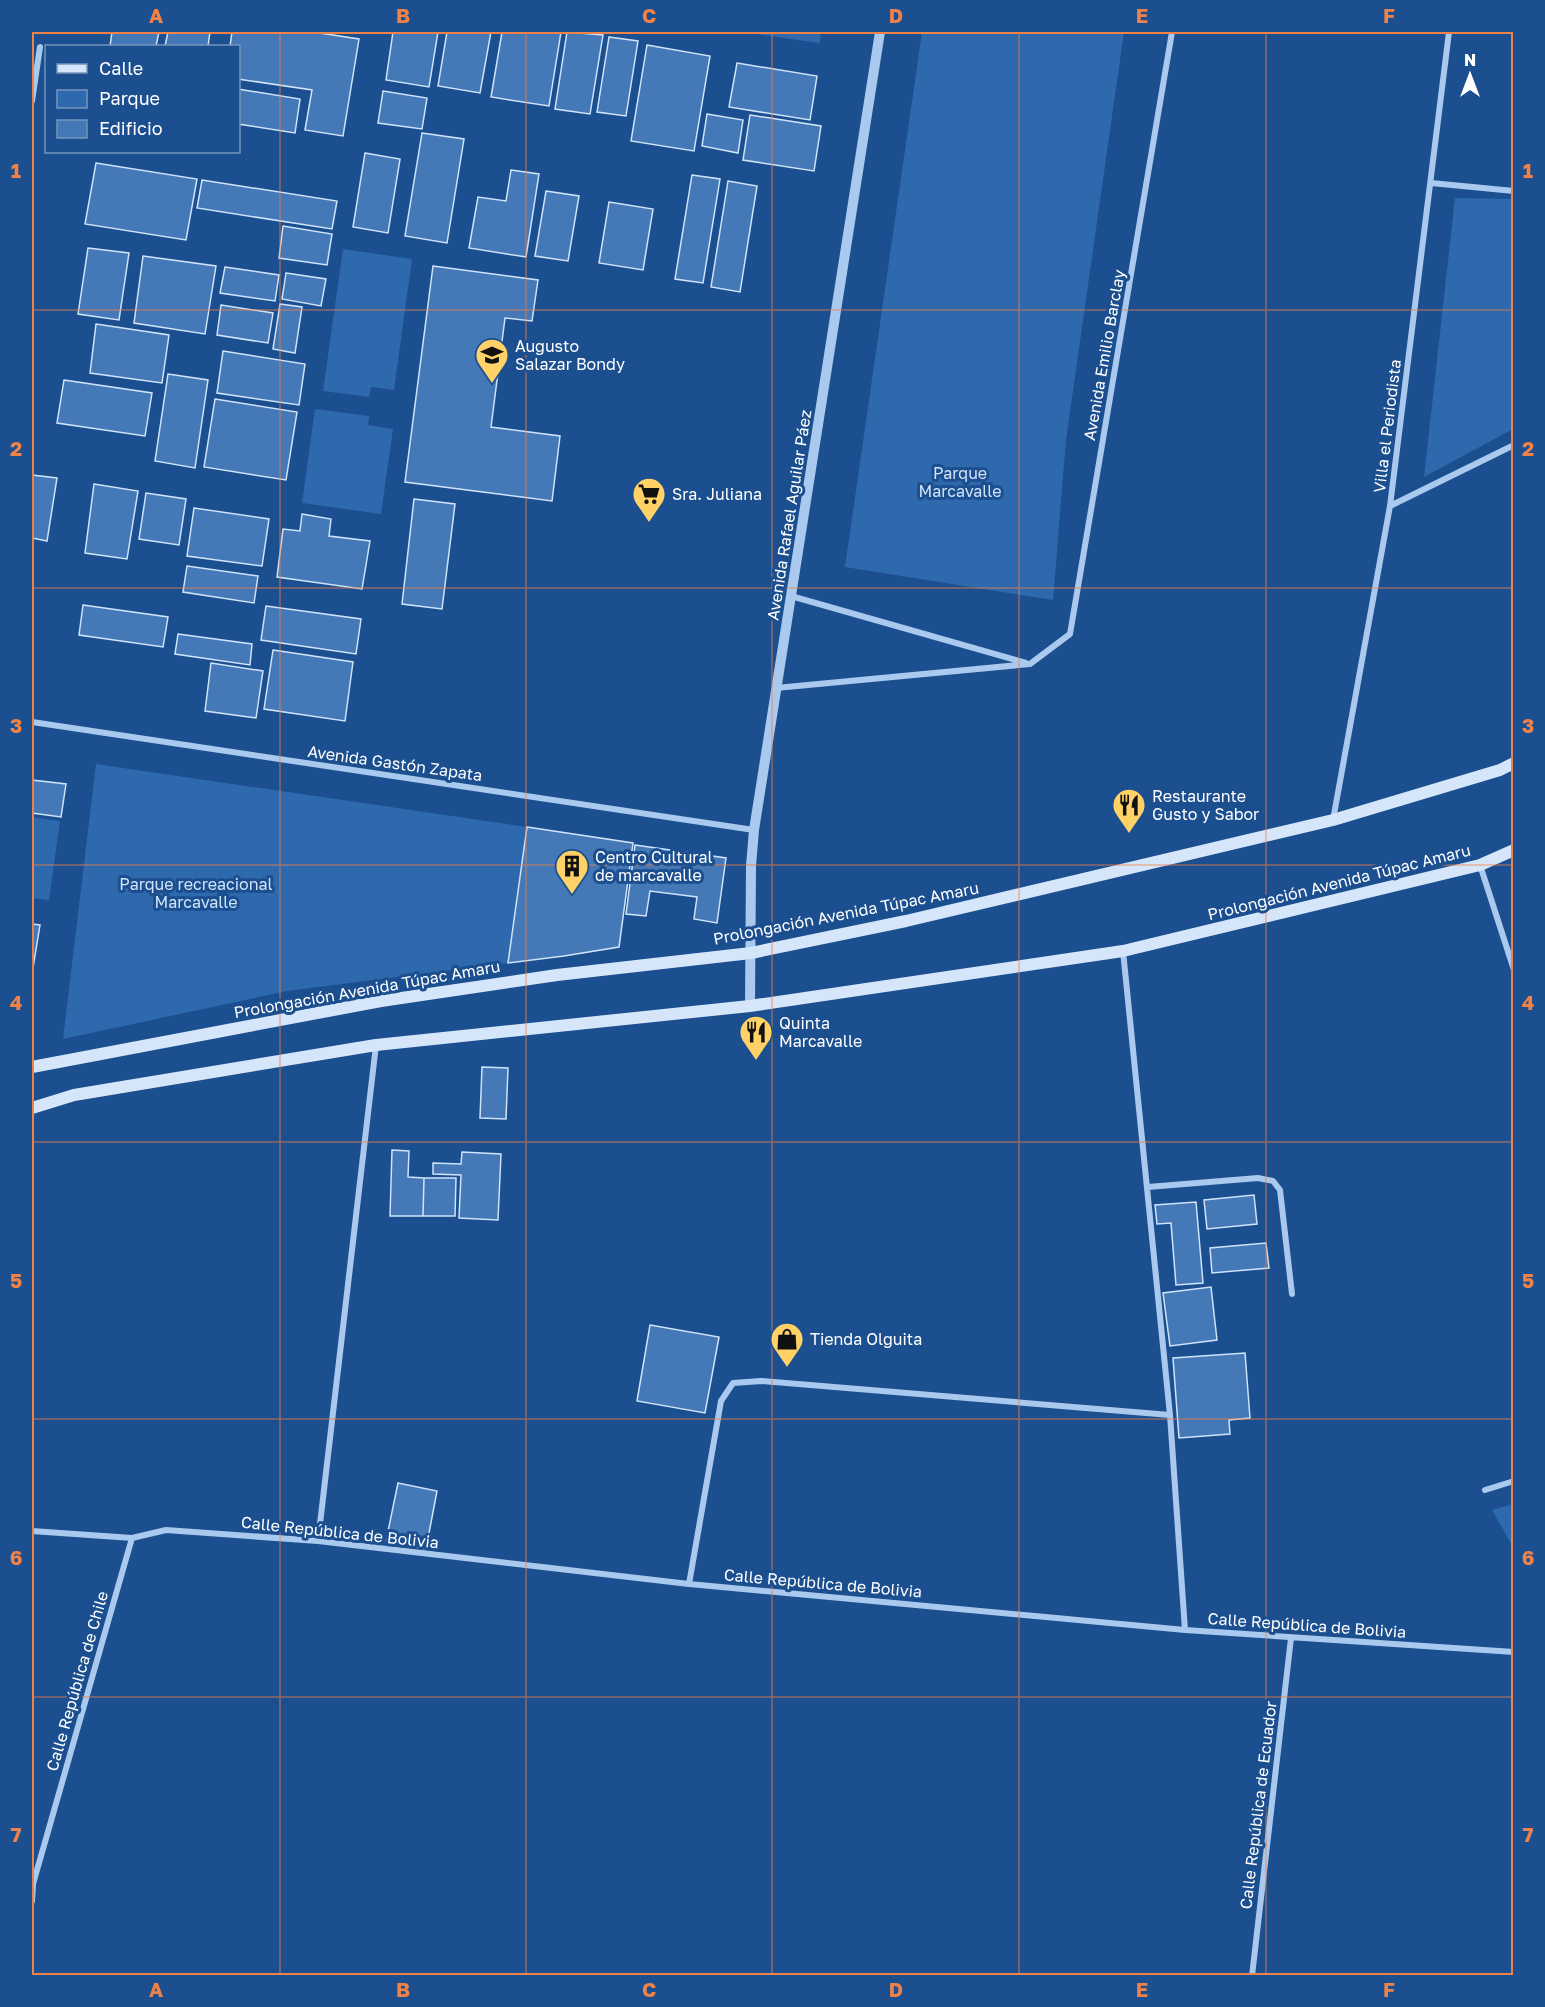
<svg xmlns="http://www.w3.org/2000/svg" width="1545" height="2007" font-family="'Golos Text',sans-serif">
<rect width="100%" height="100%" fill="#1b4f8f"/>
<path fill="#2e69ad" d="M741 32H821L820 43Z
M922 32H1124L1066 440 1053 600 845 567Z
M1455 198 1513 199V429L1424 477Z
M343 249 412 259 394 390 371 387 369 397 323 391Z
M315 409 369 416 368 425 393 429 381 514 302 503Z
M96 764 527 827 508 963 287 991 63 1039Z
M32 817 60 821 49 900 32 898Z
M1513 1504H1514L1513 1547 1492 1510Z"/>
<path fill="#4478b7" stroke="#cfe3fa" stroke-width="1.5" d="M112 32H159L156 46H110Z
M168 32H210L208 46H165Z
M232 32H313L359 39 343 136 305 130 312 90 238 79V46H230Z
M393 32H438L429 87 386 80Z
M447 32H491L480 93 438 86Z
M502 32H561L549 106 491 97Z
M567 32 603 35 590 114 555 109Z
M609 37 638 41 626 116 597 112Z
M647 45 710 56 694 151 631 141Z
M737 63 817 76 810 120 729 107Z
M238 89 300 99 295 133 238 124Z
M383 91 427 98 422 129 378 123Z
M707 114 743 120 738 153 702 146Z
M750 115 821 126 814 171 743 160Z
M422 133 464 139 447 243 405 236Z
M365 153 400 159 388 233 353 227Z
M96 163 197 179 186 240 85 224Z
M511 170 539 174 526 257 469 248 478 197 506 201Z
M692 175 720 179 703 283 675 279Z
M202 180 337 201 332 229 197 208Z
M728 181 757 186 740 292 711 287Z
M546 191 579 196 568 261 535 256Z
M609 202 653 209 643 270 599 263Z
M283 226 332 234 327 265 279 258Z
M88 248 129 253 119 320 78 314Z
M143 256 216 266 205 334 134 323Z
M433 266 538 280 532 321 505 318 491 427 560 436 552 501 405 482Z
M225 267 279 275 275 301 220 293Z
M286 273 326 279 321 306 282 299Z
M280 304 302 307 295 353 273 349Z
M221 305 273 313 268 343 217 335Z
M96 324 169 335 162 383 90 373Z
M223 351 305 364 299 405 217 393Z
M168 374 208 380 195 468 155 461Z
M64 380 152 393 145 436 57 423Z
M215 399 297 412 286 480 204 467Z
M32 475 57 478 47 541 32 538Z
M94 484 138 491 127 559 85 553Z
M146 493 186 499 179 545 139 539Z
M414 499 455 504 442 609 402 604Z
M194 508 269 519 262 566 187 556Z
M302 514 331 519 329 536 370 541 362 589 277 577 283 529 300 531Z
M187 566 258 576 254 603 183 592Z
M83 605 168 617 163 647 79 635Z
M266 606 361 619 356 654 261 640Z
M178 634 252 644 250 665 175 654Z
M273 650 353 662 345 721 264 709Z
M211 663 263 671 256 718 205 711Z
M32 780 66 784 61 817 32 813Z
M527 827 633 843 619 947 564 956 508 963Z
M635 845 726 858 717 923 694 919 697 897 650 891 646 916 626 914Z
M32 924 40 925 32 974Z
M482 1067 508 1068 506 1119 480 1118Z
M392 1150 409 1151 408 1177 424 1178 423 1216H390Z
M462 1152 501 1154 498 1220 459 1218 461 1175 433 1174V1163L461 1164Z
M424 1178H456L455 1216H423Z
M1254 1195 1257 1224 1207 1229 1204 1200Z
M1196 1202 1203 1283 1176 1285 1171 1223 1157 1224 1155 1205Z
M1266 1243 1269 1268 1212 1273 1210 1248Z
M1211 1287 1217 1340 1170 1346 1163 1293Z
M650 1325 719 1337 705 1413 637 1401Z
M1245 1353 1250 1418 1229 1420 1230 1434 1179 1438 1173 1358Z
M398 1483 437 1491 426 1549 386 1541Z"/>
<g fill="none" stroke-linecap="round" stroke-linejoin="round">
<path stroke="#a9c9ee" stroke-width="6" d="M32 101 40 47
M1431 183 1514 191
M1390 506 1514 445
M791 596 1026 663
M776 688 1030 664 1070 634 1172 32
M32 722 754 830
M1333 820 1390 506 1449 32
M1480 865 1514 970
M1123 951 1170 1415 1185 1630
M1148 1187 1258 1178 1273 1181 1280 1190 1292 1294
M1485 1490 1514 1481
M32 1531 132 1538 166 1530 318 1541 689 1584 1185 1630 1514 1652
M318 1541 376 1045
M689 1584 721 1401 733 1383 761 1381 1170 1415
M32 1901 33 1884 132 1538
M1252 1976 1291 1638"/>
<path stroke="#a9c9ee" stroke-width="10" d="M750 1006 751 866 754 830 880 32"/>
<path stroke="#d6e6fa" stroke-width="12" d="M32 1067 381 1001 557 975 751 953 906 921 1333 820 1500 770 1514 763
M32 1108 74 1095 376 1045 750 1006 1123 951 1480 865 1514 850"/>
</g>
<path fill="none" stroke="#ee8249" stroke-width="1.5" stroke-opacity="0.55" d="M280 32V1976M526 32V1976M772 32V1976M1019 32V1976M1266 32V1976M32 310H1514M32 588H1514M32 865H1514M32 1142H1514M32 1419H1514M32 1697H1514"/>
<defs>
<symbol id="school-pin" viewBox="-11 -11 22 30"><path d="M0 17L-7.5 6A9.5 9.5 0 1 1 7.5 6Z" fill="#ffd166" stroke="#1b4f8f"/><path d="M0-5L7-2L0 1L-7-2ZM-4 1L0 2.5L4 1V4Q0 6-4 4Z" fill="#111"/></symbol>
<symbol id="supermarket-pin" viewBox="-11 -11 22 30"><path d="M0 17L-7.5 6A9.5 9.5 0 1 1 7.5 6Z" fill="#ffd166" stroke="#1b4f8f"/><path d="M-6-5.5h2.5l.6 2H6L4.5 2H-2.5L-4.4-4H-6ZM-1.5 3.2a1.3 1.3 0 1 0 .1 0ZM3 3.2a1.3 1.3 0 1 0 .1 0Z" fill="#111"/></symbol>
<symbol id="restaurant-pin" viewBox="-11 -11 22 30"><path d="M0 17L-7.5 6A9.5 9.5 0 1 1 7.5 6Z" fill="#ffd166" stroke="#1b4f8f"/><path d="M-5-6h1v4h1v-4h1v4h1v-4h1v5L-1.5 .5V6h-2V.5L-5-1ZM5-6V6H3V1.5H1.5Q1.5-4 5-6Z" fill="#111"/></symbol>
<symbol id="building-pin" viewBox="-11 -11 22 30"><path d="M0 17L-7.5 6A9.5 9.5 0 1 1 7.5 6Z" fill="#ffd166" stroke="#1b4f8f"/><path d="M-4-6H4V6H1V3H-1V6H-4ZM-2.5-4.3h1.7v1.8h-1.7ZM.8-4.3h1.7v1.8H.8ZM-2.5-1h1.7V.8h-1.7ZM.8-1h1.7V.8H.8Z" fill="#111"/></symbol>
<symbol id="shop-pin" viewBox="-11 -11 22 30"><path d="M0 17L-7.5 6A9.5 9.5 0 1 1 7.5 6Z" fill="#ffd166" stroke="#1b4f8f"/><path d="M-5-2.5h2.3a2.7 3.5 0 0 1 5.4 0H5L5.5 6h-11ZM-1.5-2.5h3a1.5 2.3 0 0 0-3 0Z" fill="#111"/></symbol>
</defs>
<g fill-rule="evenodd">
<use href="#school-pin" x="473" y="336" width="38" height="52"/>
<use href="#supermarket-pin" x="630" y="475" width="38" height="52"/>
<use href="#restaurant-pin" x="1110" y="786" width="38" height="52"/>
<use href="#building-pin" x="553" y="847" width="38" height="52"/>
<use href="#restaurant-pin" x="737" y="1013" width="38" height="52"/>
<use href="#shop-pin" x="768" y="1320" width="38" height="52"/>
</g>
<g text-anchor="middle" stroke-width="6" stroke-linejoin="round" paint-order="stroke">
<g font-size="16" fill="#fff" stroke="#1b4f8f" text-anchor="start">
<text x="515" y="352">Augusto<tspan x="515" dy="18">Salazar Bondy</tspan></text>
<text x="672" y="500">Sra. Juliana</text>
<text x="1152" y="802">Restaurante<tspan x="1152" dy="18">Gusto y Sabor</tspan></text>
<text x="595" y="863">Centro Cultural<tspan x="595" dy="18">de marcavalle</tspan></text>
<text x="779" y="1029">Quinta<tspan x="779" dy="18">Marcavalle</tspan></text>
<text x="810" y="1345">Tienda Olguita</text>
</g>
<g font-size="16" fill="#fff" stroke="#1b4f8f">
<text transform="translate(1104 355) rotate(-80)" y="6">Avenida Emilio Barclay</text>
<text transform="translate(1387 426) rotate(-83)" y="6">Villa el Periodista</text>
<text transform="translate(789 515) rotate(-81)" y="6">Avenida Rafael Aguilar Páez</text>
<text transform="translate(395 763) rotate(8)" y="6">Avenida Gastón Zapata</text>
<text transform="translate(1339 882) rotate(-14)" y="6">Prolongación Avenida Túpac Amaru</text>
<text transform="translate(846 913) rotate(-11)" y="6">Prolongación Avenida Túpac Amaru</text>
<text transform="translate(367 989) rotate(-10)" y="6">Prolongación Avenida Túpac Amaru</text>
<text transform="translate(340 1532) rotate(6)" y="6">Calle República de Bolivia</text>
<text transform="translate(823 1583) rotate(5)" y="6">Calle República de Bolivia</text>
<text transform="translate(1307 1625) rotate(4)" y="6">Calle República de Bolivia</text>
<text transform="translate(77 1681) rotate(-74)" y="6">Calle República de Chile</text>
<text transform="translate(1258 1805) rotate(-83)" y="6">Calle República de Ecuador</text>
</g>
<g font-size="16" fill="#cfe3fa" stroke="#1b4f8f">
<text x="960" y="479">Parque<tspan x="960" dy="18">Marcavalle</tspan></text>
<text x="196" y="890">Parque recreacional<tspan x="196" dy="18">Marcavalle</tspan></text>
</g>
</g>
<rect width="1545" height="2007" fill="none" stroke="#1b4f8f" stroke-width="66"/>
<rect x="45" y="45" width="195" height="108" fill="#1b4f8f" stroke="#7695bc" stroke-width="1.5"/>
<rect x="57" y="64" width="30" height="9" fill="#d6e6fa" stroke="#7695bc" stroke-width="1.5"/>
<text x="99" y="75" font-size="18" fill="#ffffff">Calle</text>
<rect x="57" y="90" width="30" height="18" fill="#2e69ad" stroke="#7695bc" stroke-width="1.5"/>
<text x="99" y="105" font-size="18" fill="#ffffff">Parque</text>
<rect x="57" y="120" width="30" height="18" fill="#4478b7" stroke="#7695bc" stroke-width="1.5"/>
<text x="99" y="135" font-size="18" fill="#ffffff">Edificio</text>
<g transform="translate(1470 75)" stroke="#1b4f8f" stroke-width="4.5" paint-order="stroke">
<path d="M0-4.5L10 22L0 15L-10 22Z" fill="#ffffff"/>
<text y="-9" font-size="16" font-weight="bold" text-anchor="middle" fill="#ffffff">N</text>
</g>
<rect x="33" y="33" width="1479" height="1941" fill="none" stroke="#ee8249" stroke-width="2"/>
<g font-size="20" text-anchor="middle" font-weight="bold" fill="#ee8249">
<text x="156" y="23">A</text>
<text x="403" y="23">B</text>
<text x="649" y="23">C</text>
<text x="896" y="23">D</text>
<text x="1142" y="23">E</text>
<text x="1389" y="23">F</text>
<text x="16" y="178">1</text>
<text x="1528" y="178">1</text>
<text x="16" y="456">2</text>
<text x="1528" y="456">2</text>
<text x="16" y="733">3</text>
<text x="1528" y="733">3</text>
<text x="16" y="1010">4</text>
<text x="1528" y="1010">4</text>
<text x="16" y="1288">5</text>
<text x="1528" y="1288">5</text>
<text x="16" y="1565">6</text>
<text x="1528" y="1565">6</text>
<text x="16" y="1842">7</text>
<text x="1528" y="1842">7</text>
<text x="156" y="1997">A</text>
<text x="403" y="1997">B</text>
<text x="649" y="1997">C</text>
<text x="896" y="1997">D</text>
<text x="1142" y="1997">E</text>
<text x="1389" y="1997">F</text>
</g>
</svg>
